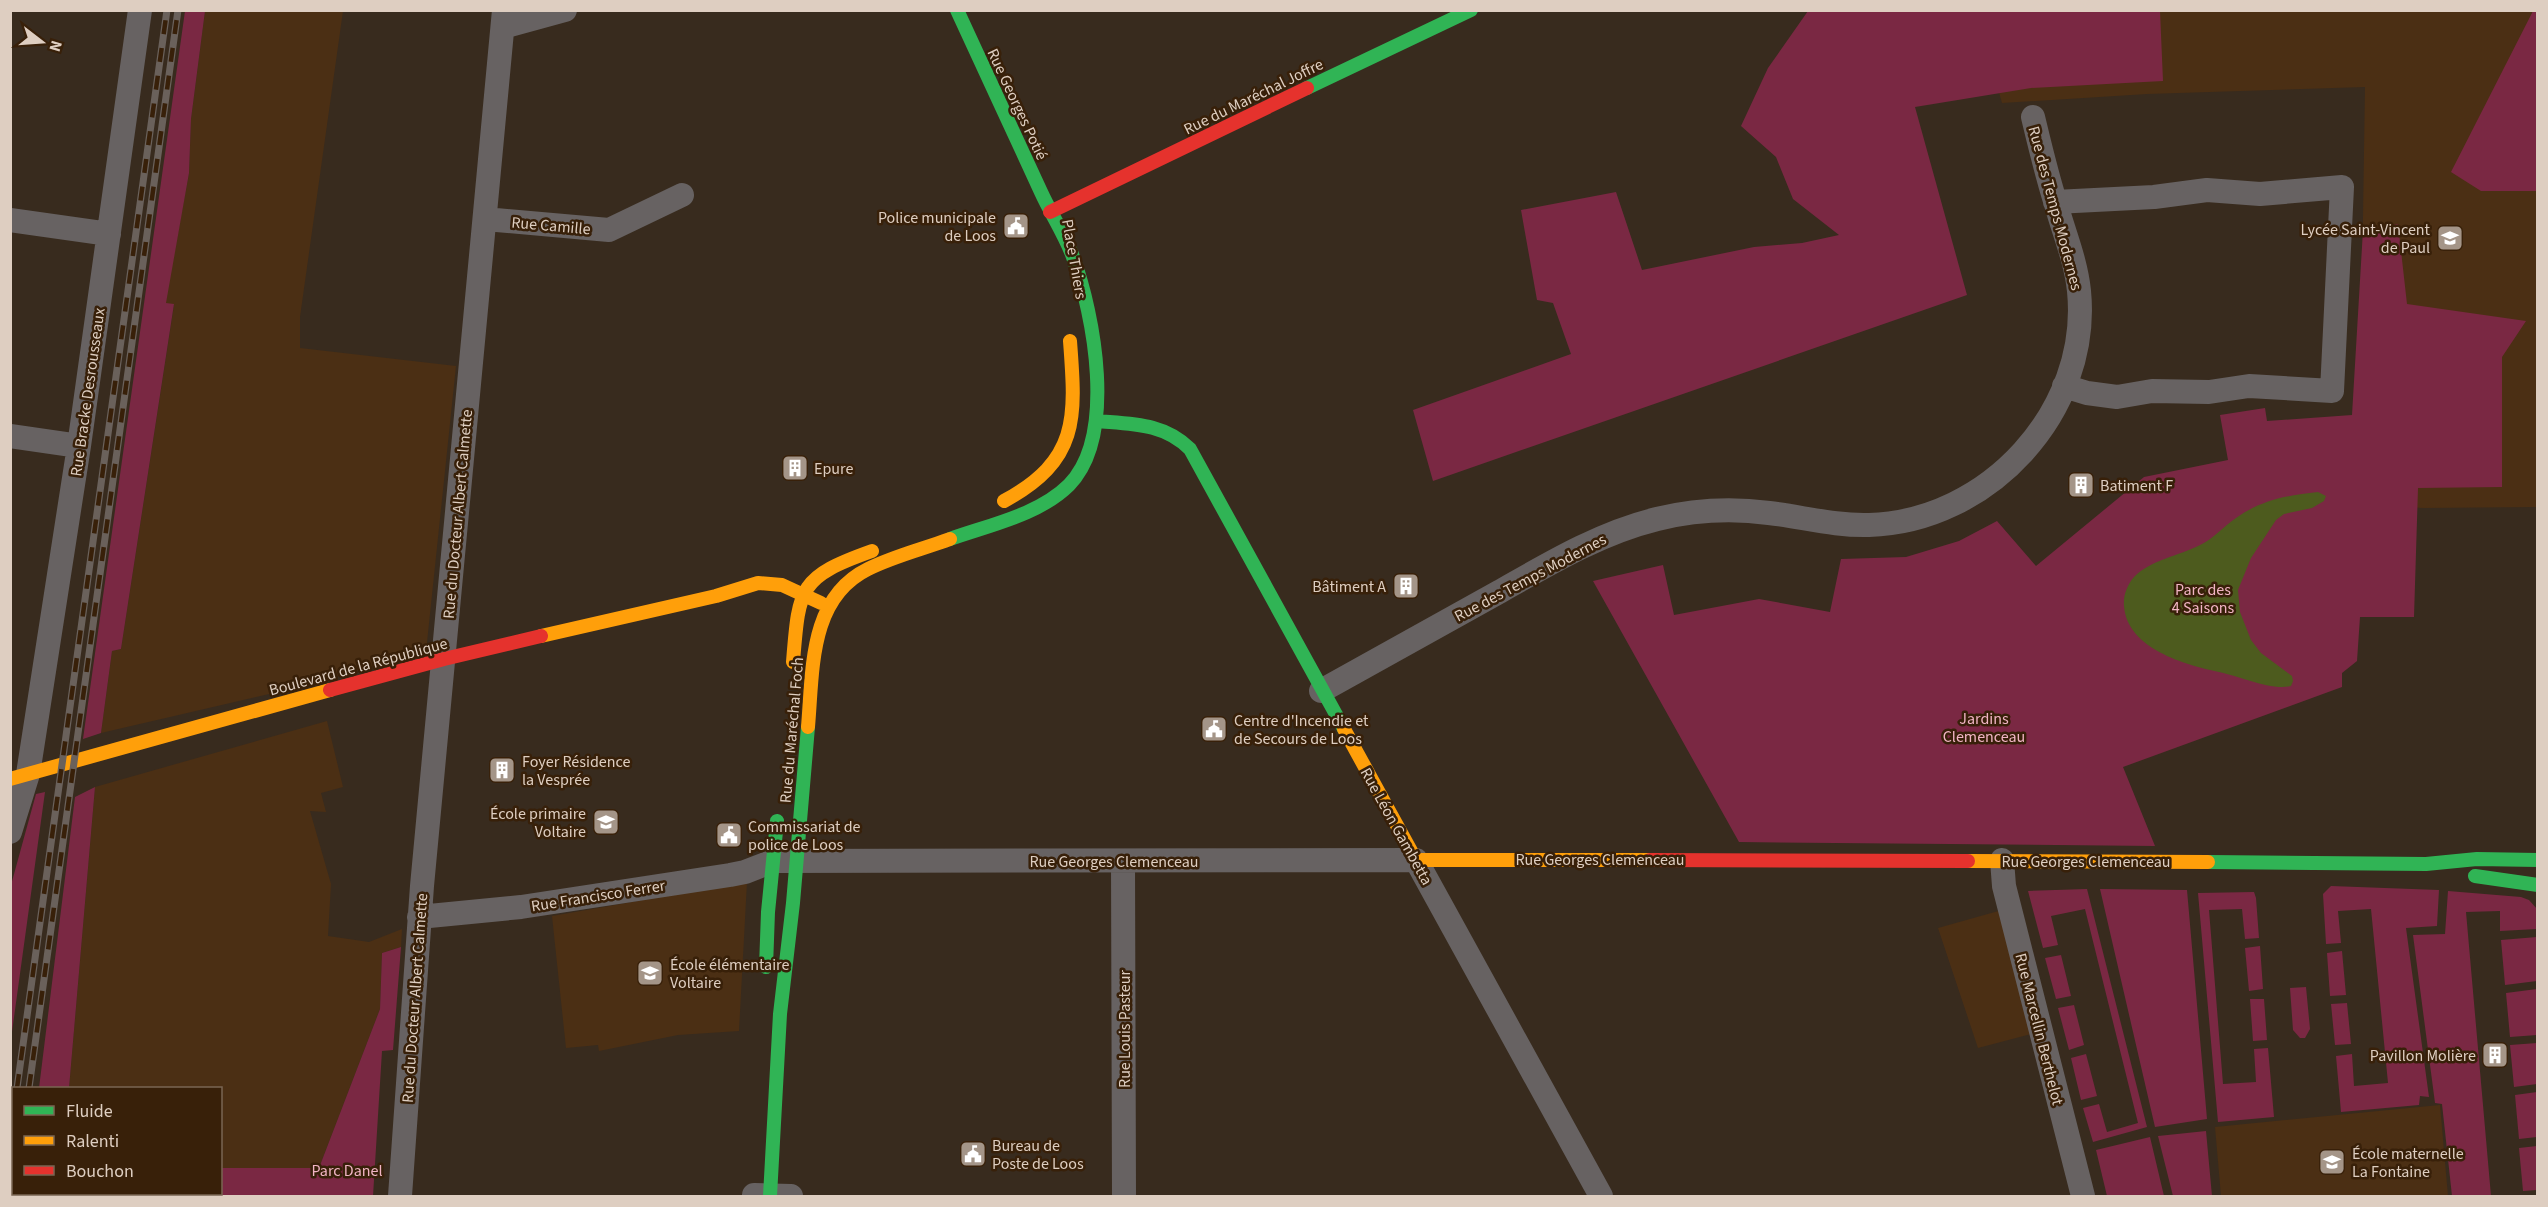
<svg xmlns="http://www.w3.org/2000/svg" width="2548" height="1207" font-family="'Source Sans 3',sans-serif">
<rect width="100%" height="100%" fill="#382b1e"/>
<path fill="#4b2f14" d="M205 11H343L300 317V348L456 366 426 652 282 691 101 733 112 651 121 649 174 305 165 304 189 173 191 119Z
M1976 11H2537V507L2423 508 2354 504 2362 282 2365 87 2147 94 2002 103Z
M327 721 343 787 321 793 326 812 310 811 331 884 328 936 369 942 402 929 401 947 382 953 380 1009 319 1168H221L220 1088H69L95 787Z
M747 882 739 1031 678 1035 599 1051 598 1045 566 1048 552 916Z
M2002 910 2035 1033 1978 1048 1938 928Z
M2440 1105 2448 1196H2221L2215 1127Z"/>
<path fill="#7a2843" d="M185 11H205L191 119 189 173 166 303 174 304 121 649 112 651 101 733 83 739Z
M1808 11H2160L2163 81 2031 88 1915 107 1967 295 1433 481 1413 410 1571 354 1553 303 1537 300 1521 210 1616 192 1642 270 1754 247 1802 243 1839 235 1793 199 1776 157 1741 126 1768 68Z
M2533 11H2538L2537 191H2481L2451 172Z
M2398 224 2407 304 2526 321 2502 357V487L2418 488 2414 617H2360L2357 661 2342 673V687L2123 767 2155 846 1739 842 1593 581 1663 565 1674 615 1759 599 1830 612 1841 559 1906 557 1959 541 1997 521 2036 566 2144 477 2228 460 2220 415 2265 408 2267 421 2352 415 2363 230Z
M95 787 69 1088H39L75 797Z
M45 792 11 1039V885L36 794Z
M2331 886 2439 890 2437 926 2406 928 2429 1097 2420 1096 2419 1105 2341 1112 2336 1056 2352 1054 2354 1086 2388 1083 2371 909 2338 911 2341 943 2326 944 2323 894Z
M2087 889 2147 1127 2093 1142 2083 1108 2099 1104 2107 1132 2138 1123 2085 909 2051 916 2058 945 2043 948 2028 891Z
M2100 889 2187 890 2207 1119 2155 1127Z
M2448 891 2521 897 2529 900 2537 909V929L2500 931V911L2466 912 2491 1196H2452L2442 1104 2435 1103 2413 935 2445 934Z
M2254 892 2256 898 2259 938 2245 939 2242 909 2209 910 2223 1084 2256 1082 2254 1049 2268 1048 2274 1117 2218 1122 2198 893Z
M2537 937V981L2505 985 2501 940Z
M2260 946 2263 989 2249 991 2245 948Z
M401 947 393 1050 382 1051 373 1196H25V1194H220L221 1168H319L380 1009 382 953Z
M2342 951 2346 995 2330 996 2327 953Z
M2061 955 2071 996 2056 999 2045 958Z
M2306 987 2310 1029 2305 1038H2300L2293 1030 2290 988Z
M2537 989V1035L2510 1037 2506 993Z
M2250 999H2264L2267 1040 2253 1041Z
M2347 1003 2351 1044 2335 1045 2331 1004Z
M2074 1005 2084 1045 2069 1050 2058 1008Z
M2537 1043V1084L2514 1087 2510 1045Z
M2086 1054 2097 1096 2081 1100 2071 1058Z
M2537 1092V1137L2519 1139 2515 1095Z
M2206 1131 2212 1196H2173L2158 1136Z
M2150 1137 2164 1196H2107L2096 1150Z
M2537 1146V1190L2523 1191 2519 1148Z"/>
<path fill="#4d5b1e" d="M2318 492 2326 496 2324 501 2312 508 2284 514 2276 520 2251 558 2238 590 2240 612 2251 640 2261 653 2292 676 2293 681 2291 686C2272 691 2239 676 2219 672 2186 665 2127 649 2124 606 2123 596 2127 585 2134 577 2150 560 2179 556 2200 545 2213 539 2224 526 2236 518 2261 500 2288 495 2318 492Z"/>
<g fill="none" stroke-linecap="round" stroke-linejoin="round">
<path stroke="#676262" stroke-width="24" d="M503 27 565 10
M2055 202 2154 197 2207 190 2260 194 2342 187 2332 391 2249 386 2209 392 2152 391 2117 397 2087 393 2064 386
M485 219 609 230 682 195
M10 220 109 234
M10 436 79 446
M1321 691C1381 658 1440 625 1499 592 1550 563 1600 533 1657 519 1694 510 1731 508 1769 513 1803 517 1835 526 1869 525 1988 522 2091 411 2079 291 2076 261 2064 233 2056 204 2047 176 2040 146 2033 117
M10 832 28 774 79 446 140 10
M2002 860 2004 886 2083 1196
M1123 862 1124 1196
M419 917 521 907 730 875 745 872 773 861 1416 860 1601 1196
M754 1195 791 1196
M400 1196 422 886 504 10"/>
<path stroke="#30b455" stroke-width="14" d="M1307 88 1471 10
M1097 421C1132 424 1164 423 1190 449L1344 729
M950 539C989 525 1039 515 1069 485 1117 436 1094 315 1073 257 1065 235 1051 214 1041 192 1013 131 985 71 957 10
M2208 862 2426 864 2477 859 2538 860
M2475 876 2538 885
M766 967 768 912 777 821
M770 1196 780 1014 793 903 808 727"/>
<path stroke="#ff9f0a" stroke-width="14" d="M1004 501C1079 460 1076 419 1070 341
M541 636 716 596 758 583 782 585 821 603
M793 662C799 587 799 577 872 551
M808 727C813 669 809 598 868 569 894 556 923 549 950 539
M1344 729 1416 860H1650
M10 779 330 690
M1968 861 2208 862"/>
<path stroke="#e5322d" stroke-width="14" d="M1050 212 1307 88
M330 690 444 659 541 636
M1650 860 1968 861"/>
<defs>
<path id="rail" d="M17 1088 167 10
M29 1088 178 10
M10 1139 14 1117
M14 1196 15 1194"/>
</defs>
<use href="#rail" stroke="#6a615b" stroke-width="7"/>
<use href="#rail" stroke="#382009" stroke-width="4.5" stroke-dasharray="14" stroke-linecap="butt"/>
</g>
<defs>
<symbol id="civic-square" viewBox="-11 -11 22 22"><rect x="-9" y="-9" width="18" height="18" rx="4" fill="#a49588" stroke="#382009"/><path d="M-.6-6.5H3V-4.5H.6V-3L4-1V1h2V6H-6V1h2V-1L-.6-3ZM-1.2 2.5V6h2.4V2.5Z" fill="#fff"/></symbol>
<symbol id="school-square" viewBox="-11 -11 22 22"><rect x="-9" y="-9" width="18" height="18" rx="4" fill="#a49588" stroke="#382009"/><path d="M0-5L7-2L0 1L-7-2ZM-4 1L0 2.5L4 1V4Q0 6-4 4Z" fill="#fff"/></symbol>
<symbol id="building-square" viewBox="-11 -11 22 22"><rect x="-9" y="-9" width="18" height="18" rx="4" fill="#a49588" stroke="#382009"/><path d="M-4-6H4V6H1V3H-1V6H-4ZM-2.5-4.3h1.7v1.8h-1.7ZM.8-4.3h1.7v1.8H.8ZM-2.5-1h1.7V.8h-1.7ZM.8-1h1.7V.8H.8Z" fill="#fff"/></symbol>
</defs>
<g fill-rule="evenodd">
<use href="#civic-square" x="1001" y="211" width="30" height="30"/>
<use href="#school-square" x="2435" y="223" width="30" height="30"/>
<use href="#building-square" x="780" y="453" width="30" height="30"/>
<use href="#building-square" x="2066" y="470" width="30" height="30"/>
<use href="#building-square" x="1391" y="571" width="30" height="30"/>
<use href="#civic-square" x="1199" y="714" width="30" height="30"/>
<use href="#building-square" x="487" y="755" width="30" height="30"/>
<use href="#school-square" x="591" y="807" width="30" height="30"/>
<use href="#civic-square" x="714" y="820" width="30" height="30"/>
<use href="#school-square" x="635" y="958" width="30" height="30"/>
<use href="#building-square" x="2480" y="1040" width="30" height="30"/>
<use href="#civic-square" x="958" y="1139" width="30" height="30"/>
<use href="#school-square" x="2317" y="1147" width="30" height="30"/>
</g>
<g text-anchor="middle" stroke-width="5" stroke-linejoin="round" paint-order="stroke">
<g font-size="16" fill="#decec1" stroke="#382009">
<text transform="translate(1253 96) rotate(-26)" y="6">Rue du Maréchal Joffre</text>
<text transform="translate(1018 104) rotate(65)" y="6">Rue Georges Potié</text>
<text transform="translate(2056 208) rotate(75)" y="6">Rue des Temps Modernes</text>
<text transform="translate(551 225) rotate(5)" y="6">Rue Camille</text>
<text transform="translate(1075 259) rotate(80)" y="6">Place Thiers</text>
<text transform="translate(87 392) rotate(-82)" y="6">Rue Bracke Desrousseaux</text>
<text transform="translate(457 514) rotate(-85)" y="6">Rue du Docteur Albert Calmette</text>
<text transform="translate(1530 577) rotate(-28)" y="6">Rue des Temps Modernes</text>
<text transform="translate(358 666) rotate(-15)" y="6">Boulevard de la République</text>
<text transform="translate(791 730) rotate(-85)" y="6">Rue du Maréchal Foch</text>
<text transform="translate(1397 826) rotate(61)" y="6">Rue Léon Gambetta</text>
<text x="1600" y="865">Rue Georges Clemenceau</text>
<text x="1114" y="867">Rue Georges Clemenceau</text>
<text x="2086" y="867">Rue Georges Clemenceau</text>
<text transform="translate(598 895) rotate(-9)" y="6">Rue Francisco Ferrer</text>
<text transform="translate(414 998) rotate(-86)" y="6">Rue du Docteur Albert Calmette</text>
<text transform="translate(1124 1029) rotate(-90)" y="6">Rue Louis Pasteur</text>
<text transform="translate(2040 1029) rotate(76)" y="6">Rue Marcellin Berthelot</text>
</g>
<g font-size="16" fill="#decec1" stroke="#382009" text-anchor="start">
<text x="996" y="223" text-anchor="end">Police municipale<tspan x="996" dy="18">de Loos</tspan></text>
<text x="2430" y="235" text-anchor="end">Lycée Saint-Vincent<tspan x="2430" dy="18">de Paul</tspan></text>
<text x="814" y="474">Epure</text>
<text x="2100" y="491">Batiment F</text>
<text x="1386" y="592" text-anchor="end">Bâtiment A</text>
<text x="1234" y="726">Centre d'Incendie et<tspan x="1234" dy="18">de Secours de Loos</tspan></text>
<text x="522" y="767">Foyer Résidence<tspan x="522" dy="18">la Vesprée</tspan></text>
<text x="586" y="819" text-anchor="end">École primaire<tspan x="586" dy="18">Voltaire</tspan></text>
<text x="748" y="832">Commissariat de<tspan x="748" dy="18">police de Loos</tspan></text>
<text x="670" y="970">École élémentaire<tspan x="670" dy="18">Voltaire</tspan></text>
<text x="2476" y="1061" text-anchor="end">Pavillon Molière</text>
<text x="992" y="1151">Bureau de<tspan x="992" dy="18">Poste de Loos</tspan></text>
<text x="2352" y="1159">École maternelle<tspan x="2352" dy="18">La Fontaine</tspan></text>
</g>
<g font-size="16" fill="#f1b4c4" stroke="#382009">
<text x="2203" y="595">Parc des<tspan x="2203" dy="18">4 Saisons</tspan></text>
<text x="1984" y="724">Jardins<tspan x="1984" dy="18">Clemenceau</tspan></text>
<text x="347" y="1176">Parc Danel</text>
</g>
</g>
<rect width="2548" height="1207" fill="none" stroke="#decec1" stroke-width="24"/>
<rect x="12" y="1087" width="210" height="108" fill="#382009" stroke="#7a6653" stroke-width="1.5"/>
<rect x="24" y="1106" width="30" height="9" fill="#30b455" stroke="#7a6653" stroke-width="1.5"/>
<text x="66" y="1117" font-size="18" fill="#decec1">Fluide</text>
<rect x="24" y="1136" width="30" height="9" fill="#ff9f0a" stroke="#7a6653" stroke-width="1.5"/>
<text x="66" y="1147" font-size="18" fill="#decec1">Ralenti</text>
<rect x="24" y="1166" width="30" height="9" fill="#e5322d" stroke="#7a6653" stroke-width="1.5"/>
<text x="66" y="1177" font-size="18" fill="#decec1">Bouchon</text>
<g transform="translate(42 42) rotate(107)" stroke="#382009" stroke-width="4.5" paint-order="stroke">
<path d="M0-4.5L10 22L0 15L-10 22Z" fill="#decec1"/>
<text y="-9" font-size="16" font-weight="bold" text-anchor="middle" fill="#decec1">N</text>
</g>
</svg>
